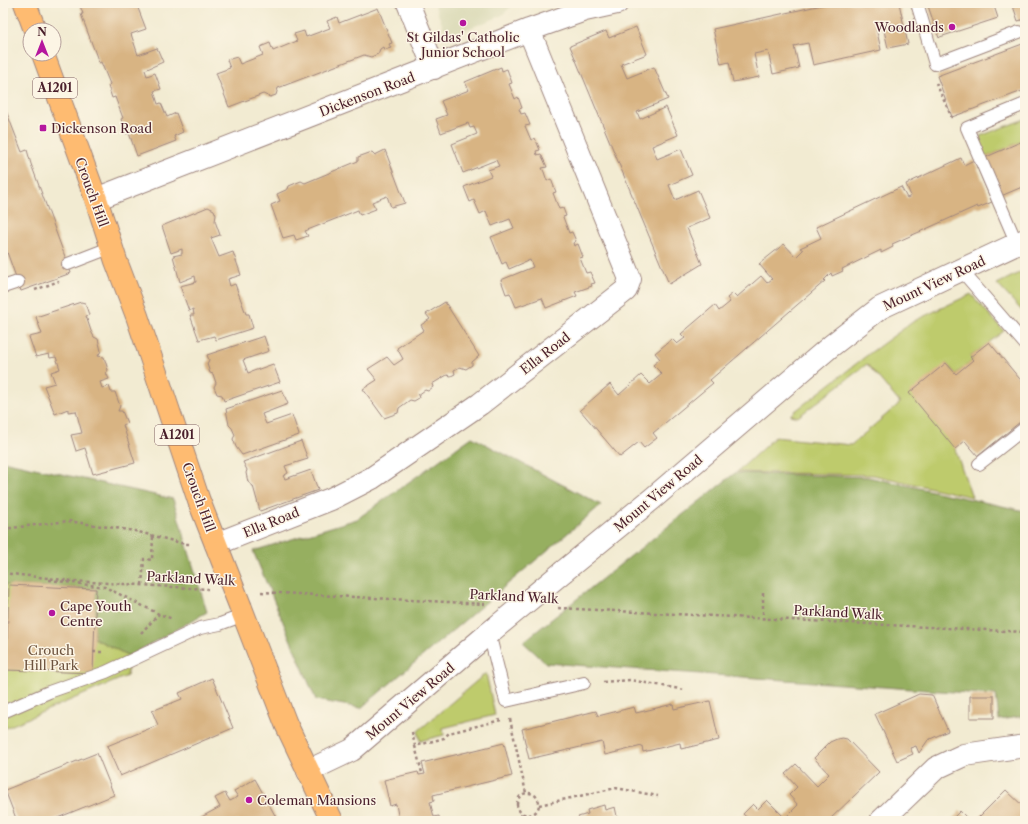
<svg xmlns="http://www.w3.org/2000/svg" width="1028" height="824" font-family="'Libre Caslon Text',serif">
<rect width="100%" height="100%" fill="#fcf5e5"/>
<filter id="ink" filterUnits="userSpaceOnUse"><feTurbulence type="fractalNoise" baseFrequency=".025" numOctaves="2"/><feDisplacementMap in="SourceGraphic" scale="8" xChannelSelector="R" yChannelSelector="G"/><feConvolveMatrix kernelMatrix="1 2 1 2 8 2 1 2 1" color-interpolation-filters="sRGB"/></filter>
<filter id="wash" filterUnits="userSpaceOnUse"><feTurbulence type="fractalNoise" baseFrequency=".012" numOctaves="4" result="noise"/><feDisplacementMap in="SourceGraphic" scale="16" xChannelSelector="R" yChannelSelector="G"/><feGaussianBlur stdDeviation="0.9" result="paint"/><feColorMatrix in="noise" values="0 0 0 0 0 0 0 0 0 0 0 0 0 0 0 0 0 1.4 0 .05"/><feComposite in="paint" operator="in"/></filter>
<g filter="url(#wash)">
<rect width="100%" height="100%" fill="#f2ebd2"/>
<path fill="#deddbb" d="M434 3H515L501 16 447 37Z"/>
<path fill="#becb6c" stroke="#84754c" d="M1025 119V140L984 158 980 145V136Z
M1025 270V314L997 284Z
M971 294 1004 331 970 357 973 360 956 374 946 363 955 449 972 497 873 475 737 472 775 437 851 445 900 403 867 364 798 417 790 415 870 353 914 321Z
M3 585 96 589 94 638 129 656 127 676 3 729Z
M486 673 495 715 443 728 444 735 420 741 418 731Z"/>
<path fill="#96af60" stroke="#706746" d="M472 437 601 505 361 708 316 700 253 551 357 519Z
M3 461 173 499 207 612 129 656 94 638 96 589 3 585Z
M735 473 868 477 1025 511V716L999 720 996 695 546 663 523 642Z"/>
<g id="blocks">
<path fill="#d8b483" d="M79 3H136L146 29 131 34 138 55 157 48 163 62 145 70 147 76 155 73 161 89 154 91 158 104 161 103 167 117 176 113 183 132 174 136 176 141 137 156 129 133 126 134 121 119 123 118 115 97 112 98 108 86 110 84 101 62 99 63 81 14H83Z
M831 3H899L908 44 888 48 883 26 876 27 881 50 813 65 808 43 803 44 794 46 799 68 773 74 768 51 754 54 759 77 733 82 729 62 721 64 713 29Z
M927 3H993L998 18 940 37 939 38Z
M1012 3H1025V19L1018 21Z
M378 8 392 43 389 44 391 48 384 50 383 47 380 49 378 54 371 57 364 55 278 88 276 95 270 97 263 94 229 107 216 73 230 68 227 60 237 57 240 64 263 55 260 47 270 43 273 51 297 41 294 34 304 31 306 37 330 28 327 21 337 17 339 23Z
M636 27 647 54 621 64 627 78 654 67 668 99 637 112 640 119 666 107 678 135 652 146 657 159 681 149 692 175 669 185 675 200 698 190 710 218 687 228 702 264 669 284 570 46 606 31 609 38Z
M1025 43V90L952 117 937 76Z
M501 67 502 71 507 69 512 83 509 84 515 99 518 97 522 108 519 109 521 114 525 113 530 125 525 126 531 140 535 138 540 150 536 151 537 155 541 154 547 167 542 168 544 172 547 181 551 179 556 192 553 193 559 209 563 208 566 216 563 217 569 233 572 232 576 241 573 243 574 246 578 244 583 257 580 258 586 273 590 272 595 283 591 284 592 286 575 292 577 296 546 308 542 298 516 307 510 293 506 294 501 280 533 267 530 260 509 269 506 262 502 264 491 237 514 228 510 219 492 226 486 211 480 214 474 200 470 202 464 187 491 176 488 170 499 166 496 160 463 173 452 144 477 134 474 127 470 128 468 123 441 133 436 119 447 115 441 101 469 90 465 82Z
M3 103 22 152 27 150 31 164 71 273 21 291 3 241Z
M1025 140V188L1023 189 1022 187 1001 196 984 158Z
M385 150 405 203 391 207 387 196 372 202 376 209 360 215 358 210 305 231 308 236 296 240 294 235 283 238 271 205 280 201 277 194 288 189 289 186 301 181 305 183 358 161V157L372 152 375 155Z
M961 158 964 165 974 160 992 202 978 208 977 206 926 229 892 244 893 247 881 253V250L842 269 843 271 832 276 831 273 824 280 825 281 797 305 710 380 713 383 653 433 657 438 644 448 639 442 620 457 580 410 610 384 619 395 641 375 650 384 662 374 653 365 660 359 655 353 672 339 677 344 685 338 681 334 715 305 719 311 730 302 727 298 733 293 737 297 761 276 767 283 772 279 759 264 784 244 796 257 803 250 800 248 821 238 816 227 901 187 907 198 911 196 906 184Z
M208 207 214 210 216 215 215 221 220 235 211 238 219 257 233 252 241 275 228 279 230 286 235 284 246 314H249L253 328 216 340 214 336 199 340 190 315H194L193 309 189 311 180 286 196 282 195 276 180 282 173 256 182 254V249L171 253 162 226Z
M81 302 85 303 89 315 86 316 91 331 94 337 98 339 101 351 98 356 104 357 108 370 106 373 109 379 100 382 102 388 109 386 111 392H115L120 406 118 411H122L127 423 123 425 135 463 93 474 85 448 76 451 71 435 82 433 76 411 68 412V409L55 414 44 386 55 383 51 372 60 369 56 357 50 358 49 354 36 357 29 337 42 334 36 317Z
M445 302 479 356 472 362V365L466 369 460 367 454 370 455 374 451 376 447 375 432 384 433 387 428 391 425 390 418 395 419 398 414 401 410 400 399 408 398 413 384 418 363 389 377 380 368 369 387 357 394 365 403 359 397 348 424 330 421 325 430 319 426 314Z
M264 336 269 351 243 360 248 373 273 364 280 382 224 401 222 395 217 394 214 387 216 383 213 374 210 373 207 364 209 360 207 355Z
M989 342 1024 384 1025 383V418L978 456 965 441 955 449 909 393 946 363 956 374 973 360 970 357Z
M282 390 288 404 262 414 266 424 292 415 299 435 242 455 236 447 233 439 235 435 232 428 229 425 226 409Z
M301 441 308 459 285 466 288 473 283 476 285 479 311 470 318 490 260 511 253 486 248 482 246 473 247 470 243 462Z
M9 585 96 589 93 673 6 670Z
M212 678 233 728 120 776 107 746 158 725 152 711 182 699 179 693Z
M919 694 932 695 948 731 928 740 919 753 916 746 910 748 913 754 897 761 875 714Z
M970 696H994V718H970Z
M710 701 719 740 681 749 680 743 643 752 642 746 605 755 602 742 529 759 522 729 596 711 598 716 634 707 636 713 673 704 674 709Z
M842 738 847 739 879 772 828 821H751L743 814 753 804 758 809 767 800 785 818 798 805 789 795 797 787 785 774 796 764 817 786 829 774 814 758 830 742 837 739Z
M504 743 512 776 433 795 434 801 430 802 434 817 439 816 440 821H399L396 804 390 806 384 780 418 772 419 775 425 774 422 763Z
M97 753 114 795 50 821H17L5 790Z
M255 779 277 819 273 821H194L220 807 215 798 225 793 230 801 238 797 234 791Z
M1006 790 1025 808V818L1022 820 1023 821H975Z
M604 805 605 810 615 807 618 821H579L578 817 588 814 587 810Z
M960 811 970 821H950Z"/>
</g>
</g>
<g filter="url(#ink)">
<use href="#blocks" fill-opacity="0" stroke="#9e857e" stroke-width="1"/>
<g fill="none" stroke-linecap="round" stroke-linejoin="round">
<defs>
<path id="service" d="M917 3 935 64 1019 32
M1017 244 967 128 1025 104
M68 264 112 247
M961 270 1025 344
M3 287 18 282
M979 464 1025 428
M489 633 506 701 584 683
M3 712 49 692 106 672 200 628 220 624 244 615"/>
<path id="minor" d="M408 3 434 68
M96 199 529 30 585 10 617 3
M216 544 331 499 372 478 480 404 626 290 630 279 529 30
M564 571 652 499 831 346 880 308 1025 240
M308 771 352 750 489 633
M881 821 936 768 964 755 1025 746"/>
<path id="primary" d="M25 3 35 30
M43 54 96 199 116 261 137 316 199 501 219 552
M241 608 286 724 332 821"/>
</defs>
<use href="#service" stroke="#9e857e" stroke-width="14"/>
<use href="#minor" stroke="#9e857e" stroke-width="24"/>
<use href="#primary" stroke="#9e857e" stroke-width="24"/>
<path stroke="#9e857e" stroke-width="2.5" stroke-dasharray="3 3" stroke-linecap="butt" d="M936 83 952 118
M35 290 59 281
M3 529 68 521 135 531 185 544H190
M3 573 73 581 208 589
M49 580 105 587 159 614 173 619
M142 585 144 559 152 560 153 536
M261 592 485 604
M763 593V618
M558 608 1025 632
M141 633 159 614
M93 652H102
M603 682 630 680 685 690
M510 719 526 793
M412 732 415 746 444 738 449 733 501 720
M415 746 422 773
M517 804a11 11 0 1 1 22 0a11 11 0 1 1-22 0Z
M539 805 616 788 658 796
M510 821 523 814"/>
<use href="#service" stroke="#fff" stroke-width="12"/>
<use href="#minor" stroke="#fff" stroke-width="22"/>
<use href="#primary" stroke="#febb71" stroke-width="22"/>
<defs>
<path id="minor-bridge" d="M489 633 564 571"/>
<path id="primary-bridge" d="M219 552 241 608"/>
</defs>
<use href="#minor-bridge" stroke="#9e857e" stroke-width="24" stroke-linecap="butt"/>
<use href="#primary-bridge" stroke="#9e857e" stroke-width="24" stroke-linecap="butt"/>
<use href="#minor-bridge" stroke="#fff" stroke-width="22"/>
<use href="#primary-bridge" stroke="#febb71" stroke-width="22"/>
</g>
</g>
<g fill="#b5179e" stroke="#fcf5e5" stroke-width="1.5">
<circle cx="463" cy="23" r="4"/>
<circle cx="952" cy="27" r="4"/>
<rect x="39" y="124" width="8" height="8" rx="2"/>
<circle cx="52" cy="613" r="4"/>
<circle cx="249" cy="800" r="4"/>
</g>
<g text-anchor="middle" stroke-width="3" stroke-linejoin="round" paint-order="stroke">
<g fill="#fcf5e5" stroke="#7f5f63" stroke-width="1">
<rect x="33" y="78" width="44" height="20" rx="3"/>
<rect x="155" y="425" width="44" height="20" rx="3"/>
</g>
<g font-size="12" font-weight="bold" fill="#4a1f2b">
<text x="55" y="92">A1201</text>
<text x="177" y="439">A1201</text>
</g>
<g font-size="13" fill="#4a1f2b" stroke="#fcf5e5" text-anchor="start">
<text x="944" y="32" text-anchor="end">Woodlands</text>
<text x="463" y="42" text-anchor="middle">St Gildas' Catholic<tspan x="463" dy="15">Junior School</tspan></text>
<text x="51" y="133">Dickenson Road</text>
<text x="60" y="611">Cape Youth<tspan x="60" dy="15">Centre</tspan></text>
<text x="257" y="805">Coleman Mansions</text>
</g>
<g font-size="13" fill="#4a1f2b" stroke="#fcf5e5">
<text transform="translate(367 94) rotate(-21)" y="5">Dickenson Road</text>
<text transform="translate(92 192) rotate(70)" y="5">Crouch Hill</text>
<text transform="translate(934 283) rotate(-25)" y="5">Mount View Road</text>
<text transform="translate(545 353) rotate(-38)" y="5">Ella Road</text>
<text transform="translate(658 493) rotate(-40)" y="5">Mount View Road</text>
<text transform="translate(199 497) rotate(70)" y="5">Crouch Hill</text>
<text transform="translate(271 522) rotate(-22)" y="5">Ella Road</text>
<text transform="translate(191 578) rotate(3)" y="5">Parkland Walk</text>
<text transform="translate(514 596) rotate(3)" y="5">Parkland Walk</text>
<text transform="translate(838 612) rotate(3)" y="5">Parkland Walk</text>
<text transform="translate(410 701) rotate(-40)" y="5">Mount View Road</text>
</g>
<g font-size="13" fill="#6d533e" stroke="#fcf5e5">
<text x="51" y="655">Crouch<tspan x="51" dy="15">Hill Park</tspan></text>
</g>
</g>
<rect width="1028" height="824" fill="none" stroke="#fcf5e5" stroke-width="16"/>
<g transform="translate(42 42)"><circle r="19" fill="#fcf5e5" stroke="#b59f9b"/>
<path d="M0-3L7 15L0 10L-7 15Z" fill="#b5179e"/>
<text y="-6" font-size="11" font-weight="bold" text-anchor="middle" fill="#4a1f2b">N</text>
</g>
</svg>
